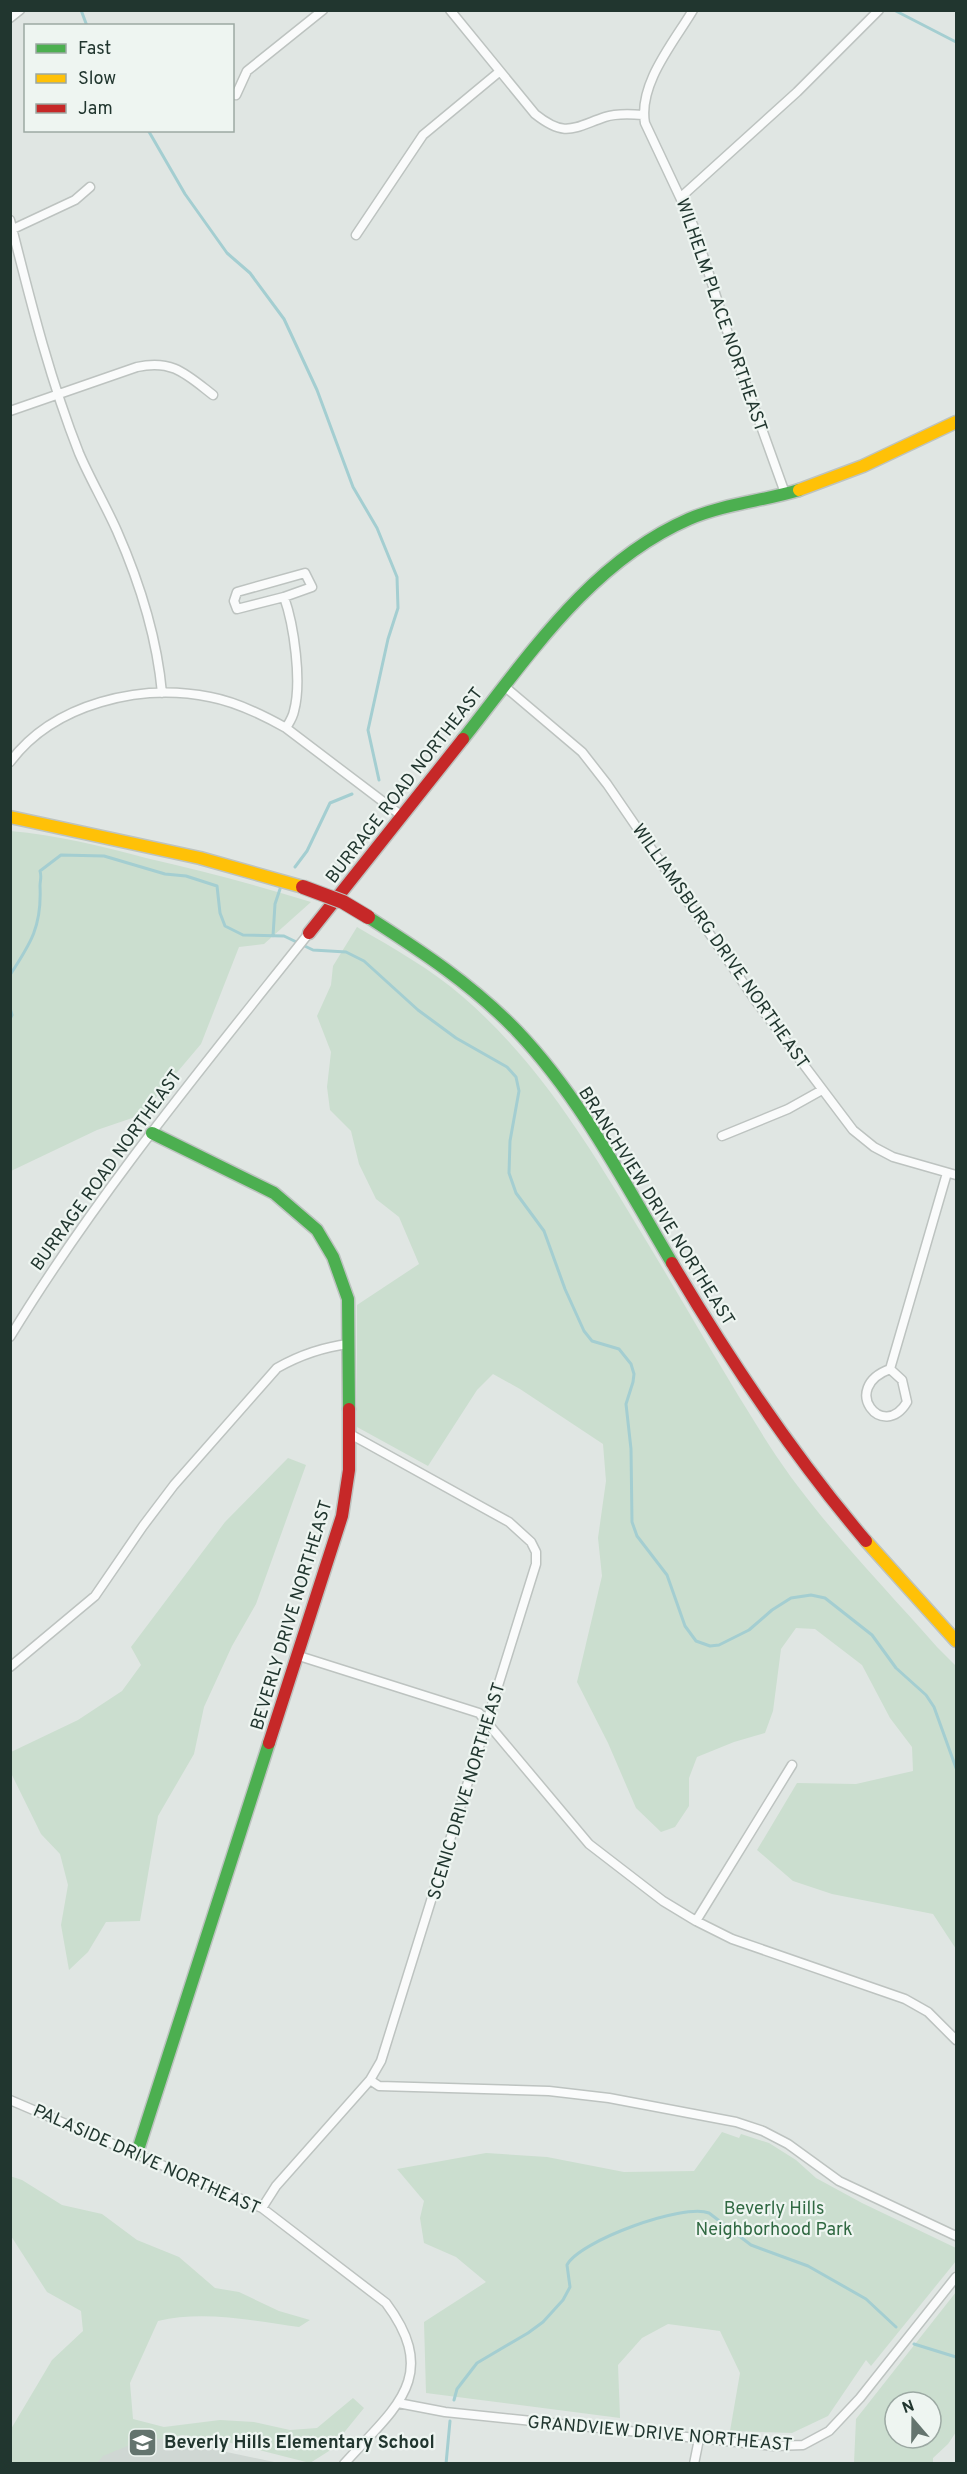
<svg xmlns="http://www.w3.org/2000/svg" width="967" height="2474" font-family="Overpass,sans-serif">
<rect width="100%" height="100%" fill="#e0e6e3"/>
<path fill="#cfd7d3" d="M128 2431 279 2463 78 2464Z"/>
<path fill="#cbdecf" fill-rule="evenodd" d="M10 831C57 835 101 846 146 858 202 871 257 885 311 902L264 944 239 947 201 1044 141 1115 97 1130 11 1171Z
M357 927C393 948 431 969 463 997 535 1059 585 1139 633 1219 679 1294 722 1371 769 1445 816 1518 880 1582 937 1647L956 1666V1949L933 1914 832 1894 793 1881 757 1850 797 1783 856 1784 913 1771 912 1747 890 1718 862 1665 815 1629 796 1628 781 1649 773 1711 765 1733 734 1742 697 1757 689 1778V1806L675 1827 661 1832 636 1808 608 1743 577 1682 602 1576 598 1538 606 1481 603 1444 520 1389 493 1374 477 1390 428 1466 357 1427V1305L419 1264 399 1217 376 1199 359 1164 351 1131 330 1110 327 1087 331 1052 317 1016 331 985 333 966Z
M288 1458 306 1465 256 1604 232 1646 204 1707 194 1754 158 1816 140 1921 106 1922 88 1952 69 1970 61 1925 68 1885 60 1854 41 1834 11 1773V1752L78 1720 122 1691 141 1665 131 1647 225 1522Z
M722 2132 739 2138 741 2134 769 2143 796 2160 816 2178 862 2203 956 2248V2261L871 2366 866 2360 828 2416 792 2433 730 2431 740 2373 720 2331 668 2324 642 2338 618 2365 620 2418 426 2393 424 2322 486 2282 456 2257 424 2243 420 2218 424 2201 397 2169 486 2153 547 2157 624 2172 694 2171Z
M10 2176 22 2180 62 2205 102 2214 137 2240 179 2257 215 2288 239 2292 279 2311 310 2320 299 2327C253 2321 204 2310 158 2321L130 2383 133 2419 164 2427 220 2420 254 2422 290 2430 317 2428 353 2398 364 2408 329 2451 310 2463 227 2442 183 2435 132 2444 103 2456 97 2463H11V2429L52 2360 83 2331 81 2311 47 2292 11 2236Z
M956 2292V2432L948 2444 933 2458V2463H854L856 2419ZM895 2402H931V2438H895Z"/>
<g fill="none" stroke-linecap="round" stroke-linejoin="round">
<path stroke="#a4ced1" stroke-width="3" d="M81 10 87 26
M894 10 956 42
M148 130 185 194 227 253 250 273 284 319 317 390 353 487 377 528 397 577 398 608 388 639 368 730 379 780
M295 867 307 851 330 803 352 794
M273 936 275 904 280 889
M10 975C31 943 42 926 40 886 40 880 42 877 40 871L61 855 104 856 165 874 186 876 217 886 220 913 225 926 243 935 284 936 313 950 346 952 364 961 418 1010 456 1038 507 1067 516 1077 519 1091 510 1141 509 1173 516 1193 544 1231 565 1289 584 1331 592 1341 619 1349 631 1364 634 1374 633 1382 626 1404 631 1449 632 1522 637 1536 667 1575 685 1626 696 1641 710 1646 719 1645 749 1630 772 1610 791 1598 811 1595 825 1598 872 1635 896 1668 926 1695 934 1707 956 1768
M10 1008 12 1015 10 1019
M914 2344 956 2357
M454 2400 457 2389 477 2363 528 2333 543 2322 563 2300 570 2287 567 2265C579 2241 683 2203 709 2213L751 2245 808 2266 866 2299 896 2327
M446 2464 450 2421"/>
<defs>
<path id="street" d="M450 10 535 114C565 138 573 128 605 117 617 113 631 114 643 115
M693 10C674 42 638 84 645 123L694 227 730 340 785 493
M10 18 20 10
M236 95 247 71 323 10
M681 197 797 92 879 10
M10 220C30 299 49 377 79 453 90 479 105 504 117 531 139 581 157 638 162 693
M13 229 75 200 90 187
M356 235 423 135 499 72
M10 411 137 367C172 359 186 374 213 395
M305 573 312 587 284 597 237 609 234 601 237 592Z
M284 597C294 625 302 682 294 711 293 717 289 723 286 728
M504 686 582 752 607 784 755 1000 853 1130 874 1147 893 1157 956 1175
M10 762C54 703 141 683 210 697 237 702 263 715 286 728L402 816
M722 1136 788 1109 822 1090
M10 1337C97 1194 205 1064 309 933
M890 1369 902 1380 907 1402C883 1442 839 1388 890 1369L947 1173
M299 1656 479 1713 589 1844 663 1901 696 1921 732 1939 905 1999 928 2012 956 2040
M10 1667 95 1596 143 1526 174 1485 277 1368C300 1355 323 1347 349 1344
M696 1921 792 1765
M370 2080 379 2086 549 2091 609 2098 736 2122 763 2131 788 2144 839 2181 956 2236
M10 2100 262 2208 386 2303C442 2378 393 2409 344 2464
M262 2208 276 2186 370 2080 381 2061 536 1564V1552L531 1542 509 1522 350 1434
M398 2403 445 2412 774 2446 803 2445 829 2431 860 2398 956 2277
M694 2464 699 2439"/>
<path id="fast" d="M463 739C528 657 590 562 689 519 724 504 763 501 799 490
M368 917C421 951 473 985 517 1031 581 1098 625 1184 672 1263
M152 1133 274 1193 317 1230 333 1257 348 1299 349 1409
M137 2153 269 1743"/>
<path id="slow" d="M799 490 863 466 956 422
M10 817 200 858 303 887
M866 1541 956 1641"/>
<path id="jam" d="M309 933 463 739
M672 1263C730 1361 792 1454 866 1541
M269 1743 342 1516 349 1470V1409"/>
</defs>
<use href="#street" stroke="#bdc3c0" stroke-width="11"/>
<use href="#fast" stroke="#bdc3c0" stroke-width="15"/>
<use href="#slow" stroke="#bdc3c0" stroke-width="15"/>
<use href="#jam" stroke="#bdc3c0" stroke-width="15"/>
<use href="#street" stroke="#fafbfb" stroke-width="8"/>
<use href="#fast" stroke="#4caf50" stroke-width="12"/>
<use href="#slow" stroke="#ffc107" stroke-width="12"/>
<use href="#jam" stroke="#c62828" stroke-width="12"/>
<defs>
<path id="jam-bridge" d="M303 887 343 902 368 917"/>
</defs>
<use href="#jam-bridge" stroke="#bbc3bf" stroke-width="16" stroke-linecap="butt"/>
<use href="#jam-bridge" stroke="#c62828" stroke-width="14"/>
</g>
<defs>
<symbol id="school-square" viewBox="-11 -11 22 22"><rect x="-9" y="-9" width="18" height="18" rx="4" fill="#64746e" stroke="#eef5f1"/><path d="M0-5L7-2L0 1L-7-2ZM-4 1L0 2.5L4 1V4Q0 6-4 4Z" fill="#fff"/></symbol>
</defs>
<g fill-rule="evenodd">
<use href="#school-square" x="126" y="2426" width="33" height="33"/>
</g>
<g text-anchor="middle" stroke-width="4.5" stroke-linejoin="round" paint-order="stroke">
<g font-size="18" fill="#21362f" stroke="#eef5f1">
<text transform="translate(722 315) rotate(71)" y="6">WILHELM PLACE NORTHEAST</text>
<text transform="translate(404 785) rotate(-52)" y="6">BURRAGE ROAD NORTHEAST</text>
<text transform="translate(721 946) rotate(55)" y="6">WILLIAMSBURG DRIVE NORTHEAST</text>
<text transform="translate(106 1170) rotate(-54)" y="6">BURRAGE ROAD NORTHEAST</text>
<text transform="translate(657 1206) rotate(58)" y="6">BRANCHVIEW DRIVE NORTHEAST</text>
<text transform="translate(291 1615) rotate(-73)" y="6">BEVERLY DRIVE NORTHEAST</text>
<text transform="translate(466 1791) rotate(-73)" y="6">SCENIC DRIVE NORTHEAST</text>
<text transform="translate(147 2159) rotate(24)" y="6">PALASIDE DRIVE NORTHEAST</text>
<text transform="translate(660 2433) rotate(5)" y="6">GRANDVIEW DRIVE NORTHEAST</text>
</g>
<g font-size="18" fill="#306942" stroke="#eef5f1">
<text x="774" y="2214">Beverly Hills<tspan x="774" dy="21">Neighborhood Park</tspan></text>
</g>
<g font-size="18" font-weight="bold" fill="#21362f" stroke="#eef5f1" text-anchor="start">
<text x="164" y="2448">Beverly Hills Elementary School</text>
</g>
</g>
<rect width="967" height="2474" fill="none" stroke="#21362f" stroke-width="24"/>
<rect x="24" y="24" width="210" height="108" fill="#eef5f1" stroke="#9ca9a3" stroke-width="1.5"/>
<rect x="36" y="44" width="30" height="9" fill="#4caf50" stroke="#9ca9a3" stroke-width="1.5"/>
<text x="78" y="54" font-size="18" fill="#21362f">Fast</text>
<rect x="36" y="74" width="30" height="9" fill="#ffc107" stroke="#9ca9a3" stroke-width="1.5"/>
<text x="78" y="84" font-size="18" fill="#21362f">Slow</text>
<rect x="36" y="104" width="30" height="9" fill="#c62828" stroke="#9ca9a3" stroke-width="1.5"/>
<text x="78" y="114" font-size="18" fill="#21362f">Jam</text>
<g transform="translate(913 2420) rotate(340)"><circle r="28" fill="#eef5f1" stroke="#9ca9a3" stroke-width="1.5"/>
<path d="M0-4.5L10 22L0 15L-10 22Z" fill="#64746e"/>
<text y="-9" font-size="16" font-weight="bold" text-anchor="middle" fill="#21362f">N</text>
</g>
</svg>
